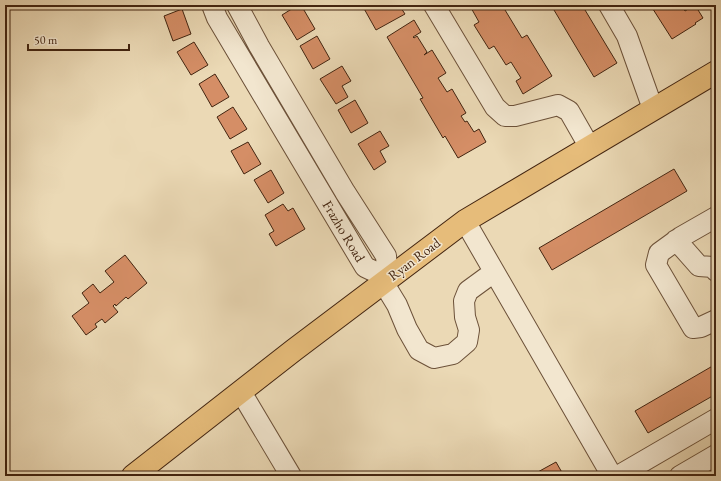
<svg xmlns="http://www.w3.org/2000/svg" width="721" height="481" font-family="'EB Garamond',serif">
<rect width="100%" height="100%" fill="#ebd9b5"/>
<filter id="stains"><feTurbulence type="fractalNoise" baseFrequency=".005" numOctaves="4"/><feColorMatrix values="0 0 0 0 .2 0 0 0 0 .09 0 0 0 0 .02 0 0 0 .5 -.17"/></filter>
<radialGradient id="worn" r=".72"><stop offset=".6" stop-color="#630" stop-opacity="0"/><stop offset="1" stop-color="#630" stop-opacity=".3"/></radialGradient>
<path fill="#d58e66" stroke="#422410" d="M298 5H301L315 29 297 40 282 15Z
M362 5H399L405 14 376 30Z
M462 5H502L522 38 527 35 552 76 523 94 516 81 521 78 511 62 506 65 494 46 489 49 474 25 479 22 470 6 464 9Z
M551 5H582L617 63 594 77Z
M653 5H687L683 8 685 11 695 5 703 18 695 23 696 24 672 39 651 6Z
M182 9 191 34 173 41 164 16Z
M414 20 421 32 413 37 414 38 417 36 427 52 424 55 432 50 446 73 438 78 447 92 452 89 466 113 461 116 465 122 467 121 474 132 479 129 486 142 458 158 445 136 443 138 420 99 423 98 387 37Z
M317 36 330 59 313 69 300 46Z
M194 42 208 65 191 75 177 52Z
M342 66 351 81 342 86 348 97 336 104 320 79Z
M215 74 229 97 212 107 199 84Z
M355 100 368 123 351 133 338 110Z
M233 107 247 129 230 139 217 117Z
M380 131 389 146 380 151 386 162 374 170 358 144Z
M248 142 261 164 244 174 231 151Z
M674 169 687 191 552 270 539 248Z
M271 170 284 193 268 203 254 180Z
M283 204 288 211 293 208 305 229 276 246 269 234 274 231 265 215Z
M125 255 147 283 128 299 126 297 116 306 115 304 113 306 118 312 105 323 102 319 95 324 97 327 86 335 72 316 89 303 82 293 93 284 100 293 114 282 105 271Z
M716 364V394L648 433 635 411Z
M556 462 564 476H538L536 473Z"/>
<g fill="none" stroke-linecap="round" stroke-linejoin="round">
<defs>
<path id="minor" d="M212 5 217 18 365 267 388 278
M237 5 259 46 345 192 386 256 388 278
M434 5 495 107 505 116H515L558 105 569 111 589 146
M609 5 627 36 653 109
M716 217 681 237 659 253 656 265 693 328 701 327 716 320
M465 221 612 476
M676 240 699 266 713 267 716 271
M383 282 397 305 407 329 419 350 434 358 453 354 467 342 469 330 465 317 464 301 468 291 494 272
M241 392 291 476
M618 476 716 419
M680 476 716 455"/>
<path id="major" d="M133 476 294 350 465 221 716 72"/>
</defs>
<use href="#minor" stroke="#6c5139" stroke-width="22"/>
<use href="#major" stroke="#422410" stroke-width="24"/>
<use href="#minor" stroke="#f2e6cf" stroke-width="20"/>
<use href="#major" stroke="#e6bc7a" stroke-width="22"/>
</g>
<g text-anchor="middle" stroke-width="3" stroke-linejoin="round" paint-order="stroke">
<g font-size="14" fill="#422410" stroke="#f2e6cf">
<text transform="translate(344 231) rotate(59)" y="5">Frazho Road</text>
<text transform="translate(414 259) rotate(-37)" y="5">Ryan Road</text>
</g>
</g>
<rect width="721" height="481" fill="none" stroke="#ebd9b5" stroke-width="20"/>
<rect x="6" y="6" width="709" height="469" fill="none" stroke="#422410" stroke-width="2"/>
<rect x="10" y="10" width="701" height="461" fill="none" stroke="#422410"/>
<path d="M28 44v6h101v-6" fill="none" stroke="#422410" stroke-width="2"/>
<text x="34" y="44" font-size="12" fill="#422410" stroke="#f2e6cf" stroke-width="3" paint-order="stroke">50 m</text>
<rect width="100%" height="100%" filter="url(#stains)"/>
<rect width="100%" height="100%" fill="url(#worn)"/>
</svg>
